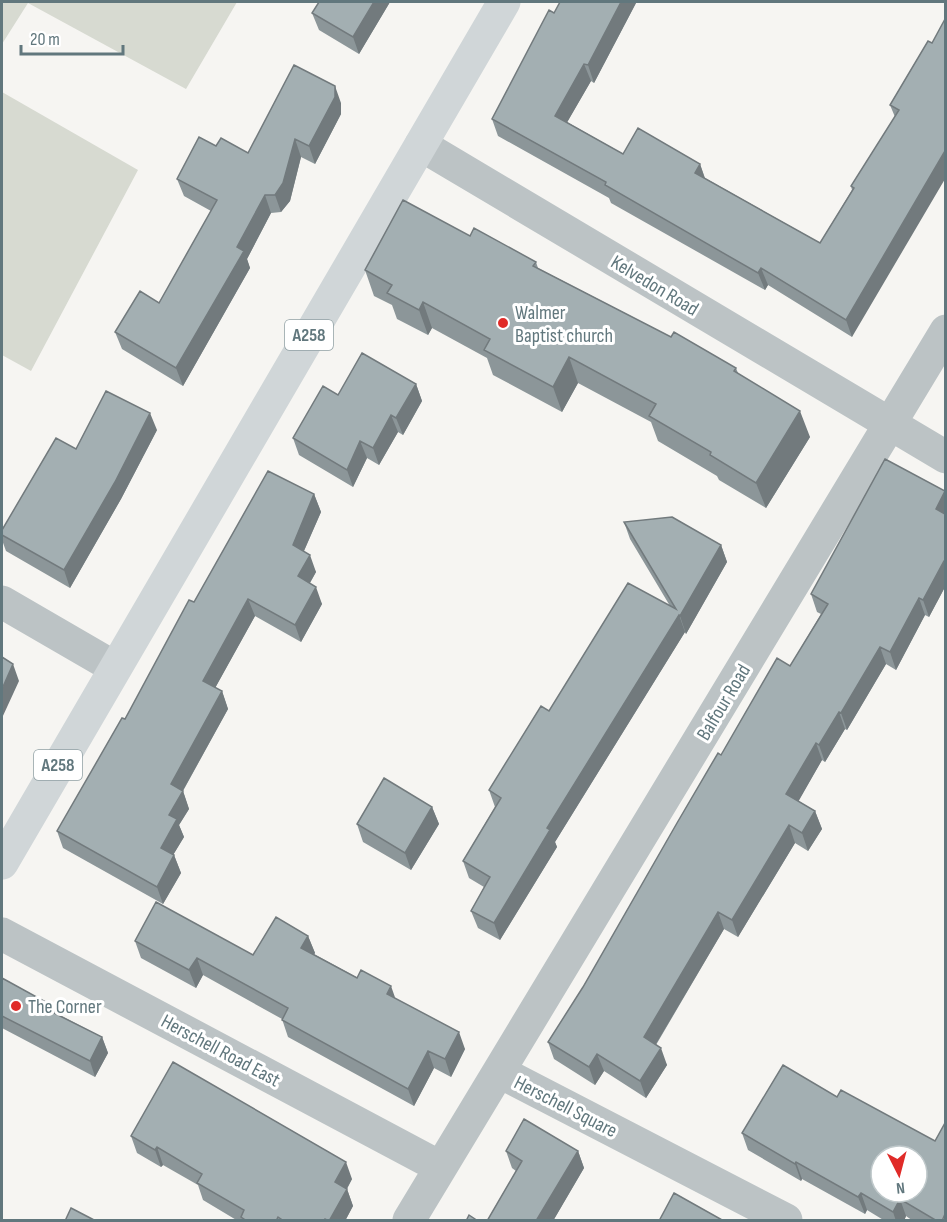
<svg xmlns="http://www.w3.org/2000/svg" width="947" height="1222" font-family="'Sofia Sans Condensed',sans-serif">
<rect width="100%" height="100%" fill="#f6f5f2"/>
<path fill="#d7dad1" d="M2 2H237L186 89 28 3 2 44Z
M2 92 138 170 31 371 2 355Z"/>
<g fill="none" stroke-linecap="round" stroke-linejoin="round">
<path stroke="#bcc3c5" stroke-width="33" d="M421 145 946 457
M2 602 114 667
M2 934 440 1167
M500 1072 786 1220
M409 1220 946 331"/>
<path stroke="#d0d6d8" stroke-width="33" d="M2 863 504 2"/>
</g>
<path fill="#8c9699" d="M319 2H390L359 54 319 30 312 13Z
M636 3 594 83 591 81 567 122 623 154 700 164 705 178 820 243 852 190 851 186 895 117 890 105 928 41 852 337 768 285 765 290 611 203 609 198 498 136 492 119 554 13Z
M341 103V114L315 164 301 157 290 201 281 212 271 213 247 259 250 268 183 386 122 349 115 332 159 303 211 211 184 196 177 179 216 146 248 153Z
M470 236 536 262 538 268 671 337 736 368 738 373 810 437 766 508 719 480 717 476 658 441 651 422 578 383 562 412 493 375 487 358 432 328 428 335 397 319 392 305 374 296 365 270Z
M416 384 422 401 403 435 398 432 379 465 367 458 353 487 299 455 293 438 338 395Z
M157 430 121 499 70 588 6 551 2 540V530L76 449Z
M945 491V587L929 617 925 615 896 670 886 664 847 730 845 729 825 762 822 760 798 801 815 811 822 829 808 851 795 843 738 937 724 929 656 1045 667 1065 646 1098 604 1071 595 1085 554 1059 548 1042 583 987 721 755 790 666 821 614 817 612 811 594Z
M314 494 321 512 304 551 316 572 310 583 322 604 301 642 255 616 215 688 222 691 228 709 183 791 189 809 179 825 184 837 173 855H174L181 873 163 904 63 848 57 831 125 719 194 602Z
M624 522 721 545 727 562 686 634 685 632 555 842 557 847 500 940 478 928 471 911 484 887 469 878 463 861 495 807 489 790 549 711 670 606 630 539Z
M432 807 439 824 411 870 363 842 357 824Z
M308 936 315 953 314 954 395 998 465 1049 451 1077 434 1068 414 1106 288 1037 282 1019 203 975 196 988 141 958 135 941 253 955Z
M2 978 53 1006 56 1013 102 1037 108 1053 95 1077 2 1028Z
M783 1065 945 1221H913L906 1216 904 1221H885L867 1210 865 1214 802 1179 801 1181 748 1150 742 1133Z
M131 1136 352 1179 347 1189 353 1206 345 1221H238L203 1200 198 1185 163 1165 161 1167 137 1153Z
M506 1151H578L584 1168 553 1221H487L516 1171 512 1168Z"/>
<path fill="#727a7d" d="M374 2H390L359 54 353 37Z
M621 2H635L636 3 594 83 588 65Z
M584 64 591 81 561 133 555 116Z
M335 86 341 103V114L315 164 309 146Z
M295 139 301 157 290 201 281 212 275 195Z
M945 151V179L852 337 846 320Z
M700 164 706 182 695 173Z
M265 195 271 213 247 259 250 268 183 386 176 368 237 247Z
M761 268 768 285 765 290 758 273Z
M423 302 432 328 428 335 419 310Z
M569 357 578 383 562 412 553 387Z
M416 384 422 401 403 435 396 418Z
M800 411 810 437 766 508 756 483Z
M150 413 157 430 121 499 70 588 64 570Z
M391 415 398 432 379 465 373 448Z
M360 441 367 458 353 487 347 470Z
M945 491V520L936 509Z
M314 494 321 512 299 562 293 545Z
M721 545 727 562 686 634 680 616Z
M310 555 316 572 304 593 298 576Z
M944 561 945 564V587L929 617 923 600Z
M316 587 322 604 301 642 295 625Z
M919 598 925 615 896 670 890 652Z
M248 599 255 616 209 699 203 681Z
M679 615 685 632 555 842 557 847 500 940 494 923 547 828Z
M880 647 886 664 847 730 841 713Z
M13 664 19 681 2 718V689Z
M222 691 228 709 181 794 183 791 189 809 179 825 184 837 167 865 161 848 171 784Z
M839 712 845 729 825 762 819 745Z
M816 743 822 760 793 811 786 794Z
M432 807 439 824 411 870 405 853Z
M815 811 822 829 808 851 802 833Z
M789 825 795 843 738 937 732 920Z
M174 855 181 873 163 904 157 887Z
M718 912 724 929 650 1054 644 1037Z
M308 936 315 953 308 965 301 948Z
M197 958 203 975 196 988 189 970Z
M391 986 397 1003 387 994Z
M53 1006 59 1021 50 1011Z
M459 1032 465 1049 451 1077 445 1059Z
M102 1037 108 1053 95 1077 90 1061Z
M661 1048 667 1065 646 1098 640 1081Z
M428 1051 434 1068 414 1106 408 1089Z
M597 1054 604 1071 595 1085 589 1067Z
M157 1147 163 1165 161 1167 155 1150Z
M578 1151 584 1168 553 1221H536Z
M346 1162 352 1179 341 1199 335 1182Z
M796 1162 802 1179 801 1181 795 1164Z
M347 1189 353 1206 345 1221H329Z
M861 1193 867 1210 865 1214 858 1197Z
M900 1199 906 1216 904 1221H896L893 1212Z"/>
<path fill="#a3afb2" stroke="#727a7d" stroke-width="1.5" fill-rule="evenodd" d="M319 2H374L353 37 312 13Z
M560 2H621L588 65 584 64 555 116 623 154 638 128 700 164 695 173 820 243 854 188 851 186 899 110 890 105 928 41 932 43 945 19V151L846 320 761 268 758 273 605 185 606 182 492 119 549 10 554 13Z
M294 65 335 86V97L309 146 295 139 283 183 275 195H265L237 247 244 251 176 368 115 332 140 291 159 303 217 200 177 179 199 137 216 146 221 138 248 153Z
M403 200 470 236 474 228 536 262 533 266 671 337 674 332 736 368 734 371 800 411 756 483 710 455 711 452 649 416 656 404 569 357 553 387 484 350 490 339 423 302 419 310 387 293 392 285 365 270Z
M362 353 416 384 396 418 391 415 373 448 360 441 347 470 293 438 323 386 338 395Z
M106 391 150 413 115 482 64 570 2 535V530L56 438 76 449Z
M885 459 945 491 936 509 945 514V561H944L923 600 919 598 890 652 880 647 841 713 839 712 819 745 816 743 786 794 815 811 802 833 789 825 732 920 718 912 644 1037 661 1048 640 1081 597 1054 589 1067 548 1042 583 987 677 823 718 753 721 755 777 658 790 666 828 604 811 594Z
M268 471 314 494 293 545 310 555 298 576 316 587 295 625 248 599 203 681 222 691 171 784 183 791 169 815 177 819 161 848 174 855 157 887 57 831 122 718 125 719 189 600 194 602Z
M672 517 721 545 680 616 679 615 547 828 550 830 494 923 471 911 490 877 463 861 501 798 489 790 541 706 549 711 628 583 676 609 624 522Z
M2 657 13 664 2 689Z
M384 778 432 807 405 853 357 824Z
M156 902 253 955 276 917 308 936 301 948 357 978 361 970 391 986 387 994 459 1032 445 1059 428 1051 408 1089 282 1020 288 1008 197 958 189 970 135 941Z
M2 978 53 1006 50 1011 102 1037 90 1061 2 1016Z
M173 1062 346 1162 335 1182 347 1189 329 1221 325 1219 324 1221H284L278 1217 276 1221H247L241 1217 244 1210 197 1183 202 1174 157 1147 155 1150 131 1136Z
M783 1065 837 1097 841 1090 935 1141 945 1123V1214L942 1221H937L900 1199 893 1212 861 1193 858 1197 796 1162 795 1164 742 1133ZM881 1156H917V1192H881Z
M524 1119 578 1151 536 1221H487L522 1161 506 1151Z
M674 1193 724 1221H659Z
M71 1208 96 1221H65Z
M469 1215 478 1221H466Z"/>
<g fill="#e02b28" stroke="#fff" stroke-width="2">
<circle cx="503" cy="323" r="6"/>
<circle cx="16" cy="1006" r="6"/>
</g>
<g text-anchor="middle" stroke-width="6" stroke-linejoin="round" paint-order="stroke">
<g fill="#fff" stroke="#90a0a4" stroke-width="1.5">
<rect x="285" y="320" width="48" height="30" rx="4.5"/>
<rect x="34" y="750" width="48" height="30" rx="4.5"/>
</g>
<g font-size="18" font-weight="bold" fill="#61777d">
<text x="309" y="341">A258</text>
<text x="58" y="771">A258</text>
</g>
<g font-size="20" fill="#61777d" stroke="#fff">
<text transform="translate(655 285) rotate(31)" y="7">Kelvedon Road</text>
<text transform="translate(723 702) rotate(-59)" y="7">Balfour Road</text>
<text transform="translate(221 1050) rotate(28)" y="7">Herschell Road East</text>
<text transform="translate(566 1106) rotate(27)" y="7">Herschell Square</text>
</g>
<g font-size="20" fill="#61777d" stroke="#fff" text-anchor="start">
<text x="515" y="319">Walmer<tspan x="515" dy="23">Baptist church</tspan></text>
<text x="28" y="1013">The Corner</text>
</g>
</g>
<rect width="947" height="1222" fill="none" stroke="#61777d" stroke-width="6"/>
<g transform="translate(899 1174) rotate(174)"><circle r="28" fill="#ffffff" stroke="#c0c9cb" stroke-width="1.5"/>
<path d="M0-4.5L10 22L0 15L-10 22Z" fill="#e02b28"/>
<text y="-9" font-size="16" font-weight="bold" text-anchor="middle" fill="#61777d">N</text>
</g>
<path d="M21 45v9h102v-9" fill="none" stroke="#61777d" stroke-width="3"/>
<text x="30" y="45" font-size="18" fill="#61777d" stroke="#ffffff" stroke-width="4.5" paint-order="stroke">20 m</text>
</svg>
